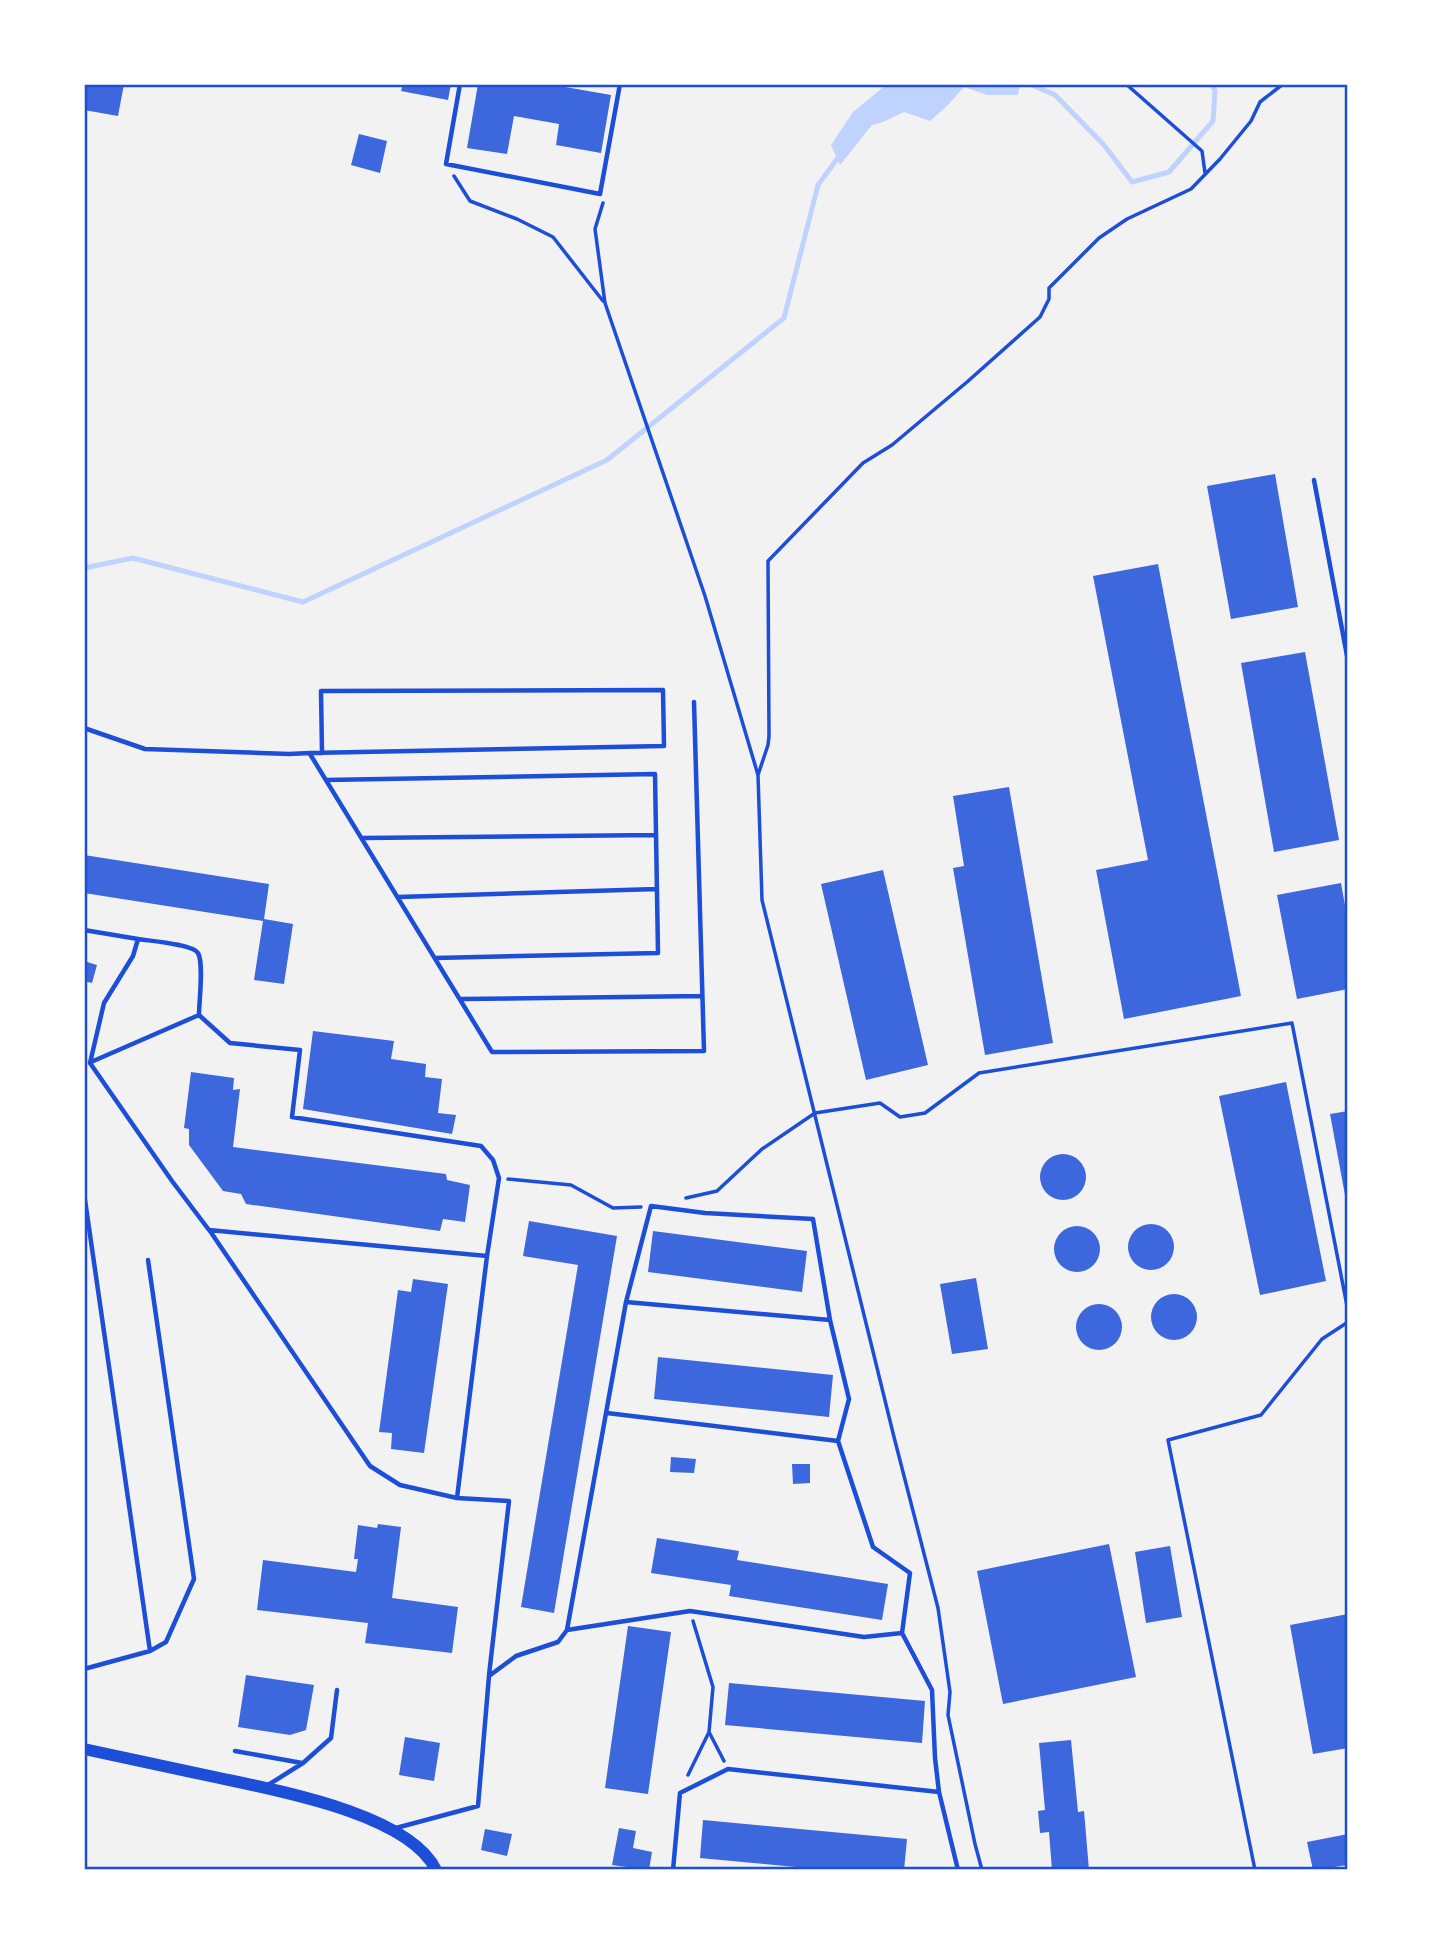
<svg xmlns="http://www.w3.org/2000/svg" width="1432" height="1954" font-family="Roboto,sans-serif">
<rect width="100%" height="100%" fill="#f2f2f2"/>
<path fill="#bfd3fe" d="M887 84H1020L1018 95H987L964 87 947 106 930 121 904 112 883 122 872 125 840 165 831 145 853 112Z"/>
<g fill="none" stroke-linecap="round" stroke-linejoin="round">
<path stroke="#bfd3fe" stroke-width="5" d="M1030 84 1055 95 1104 145 1132 182 1169 172 1213 121 1215 91 1212 84
M84 568 133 558 303 602 607 460 784 318 818 185 840 155"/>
</g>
<path fill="#3d67dc" d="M84 84H124L118 116 84 110Z
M403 84H451L448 100 401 91Z
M478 84H548L611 95 601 153 556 145 559 124 514 116 507 154 467 148Z
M359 134 387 141 380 173 351 165Z
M1275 474 1298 607 1231 619 1207 486Z
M1158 564 1241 996 1124 1019 1096 870 1148 860 1093 576Z
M1305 652 1339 840 1274 852 1241 663Z
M1009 787 1053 1043 985 1055 953 868 964 866 953 796Z
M84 855 269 884 264 919 293 924 284 984 254 980 263 921 84 893Z
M883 870 928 1065 866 1080 821 884Z
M1341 883 1348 922V989L1297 999 1277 895Z
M84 961 97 965 92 983 84 981Z
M313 1031 394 1041 391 1059 426 1064 425 1077 442 1079 438 1113 456 1115 452 1134 303 1109Z
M191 1072 234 1078 233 1090 240 1089 233 1147 446 1174 447 1180 470 1185 465 1222 443 1219 440 1231 246 1204 241 1194 223 1191 189 1145V1129L184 1128Z
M1286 1082 1326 1281 1260 1295 1219 1096Z
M1348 1111V1206H1347L1330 1114Z
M1040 1177a23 23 0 1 1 46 0a23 23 0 1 1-46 0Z
M529 1221 617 1236 554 1613 521 1607 578 1265 523 1256Z
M1128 1247a23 23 0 1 1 46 0a23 23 0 1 1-46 0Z
M1054 1249a23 23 0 1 1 46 0a23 23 0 1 1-46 0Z
M653 1231 807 1251 802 1292 648 1272Z
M976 1278 988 1349 952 1354 940 1284Z
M413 1279 448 1284 424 1453 391 1449 392 1433 379 1432 398 1290 411 1292Z
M1151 1317a23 23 0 1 1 46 0a23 23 0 1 1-46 0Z
M1076 1327a23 23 0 1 1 46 0a23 23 0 1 1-46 0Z
M658 1357 833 1375 829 1417 654 1399Z
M671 1457 696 1459 694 1473 670 1472Z
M792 1464H810V1483L793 1484Z
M378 1524 401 1527 392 1598 458 1607 452 1653 365 1643 368 1623 257 1610 263 1560 356 1572 358 1559H354L358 1525 377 1528Z
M657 1538 739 1551 737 1560 888 1584 882 1620 729 1596 731 1585 651 1573Z
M1109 1544 1136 1677 1003 1704 977 1571Z
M1170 1546 1182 1617 1146 1623 1135 1552Z
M1348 1614V1748L1313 1754 1290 1625Z
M628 1626 671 1632 648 1794 605 1788Z
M246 1675 314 1685 306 1730 290 1735 238 1727Z
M729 1683 925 1701 922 1743 725 1725Z
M405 1737 440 1743 434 1781 399 1775Z
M1071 1740 1078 1812 1084 1811 1089 1870H1052L1049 1832 1040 1833 1038 1811 1045 1810 1039 1743Z
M703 1820 907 1839 904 1870H827L700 1858Z
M619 1828 636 1831 633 1848 652 1852 649 1870 612 1865Z
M485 1829 512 1834 507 1856 481 1850Z
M1348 1834V1865L1313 1870 1307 1842Z"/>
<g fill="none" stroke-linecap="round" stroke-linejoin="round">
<path stroke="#1d4ed8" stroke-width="3.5" d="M1126 84 1202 151 1205 173
M454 176 470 201 517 219 553 237 603 301
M603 203 595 229 605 303 705 596 758 775 762 900 894 1437 938 1608 950 1692 948 1715 975 1844 982 1870
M758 775 768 745 769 736 768 561 863 463 892 445 967 382 1040 317 1049 299V288L1099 238 1127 219 1191 189 1220 159 1251 121 1260 102 1283 84
M508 1179 571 1185 613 1208 641 1207
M686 1198 717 1191 762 1149 815 1113 880 1103 900 1117 925 1113 979 1073 1292 1023 1348 1311
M693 1621 713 1687 709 1732 724 1761
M688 1775 709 1732
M1255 1870 1168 1440 1261 1415 1322 1339 1348 1322"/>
<path stroke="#1d4ed8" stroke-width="4.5" d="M460 84 446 164 600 194 620 84
M1314 480 1348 661
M84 728 145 749 289 754 310 753 664 746 663 690 321 691 322 753
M310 754 492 1052 704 1051 694 702
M326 780 655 774 658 953 435 958
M363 838 656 835
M398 897 657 889
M84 930 138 939 133 956 104 1003 90 1063 172 1181 209 1230 487 1256 457 1498 509 1501 489 1675
M138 939C150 941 192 944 198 953 204 963 199 1002 199 1015
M460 999 702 996
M91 1062 199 1015 230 1043 300 1050 292 1117 481 1146 493 1160 499 1178 487 1256
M84 1193 150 1651 84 1669
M210 1231 370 1466 400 1485 457 1498
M148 1260 194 1579 166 1642 150 1651
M626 1302 830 1320
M607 1413 838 1441
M902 1633 932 1690 935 1758 939 1792 958 1870
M235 1751 302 1763
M268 1785 303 1763 331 1738 337 1690
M396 1828 478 1806 489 1676 516 1656 558 1642 567 1630 626 1302 651 1206 705 1213 813 1219 830 1320 849 1399 838 1441 873 1547 910 1573 902 1633 864 1637 690 1611 567 1630
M673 1870 680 1793 728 1769 939 1792"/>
<path stroke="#1d4ed8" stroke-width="12" d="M84 1749C126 1758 168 1767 210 1776 269 1789 408 1812 436 1870"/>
</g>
<rect width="1432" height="1954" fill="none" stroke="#ffffff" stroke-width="172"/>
<rect x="86" y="86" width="1260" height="1782" fill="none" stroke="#1d4ed8" stroke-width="2.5"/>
</svg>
